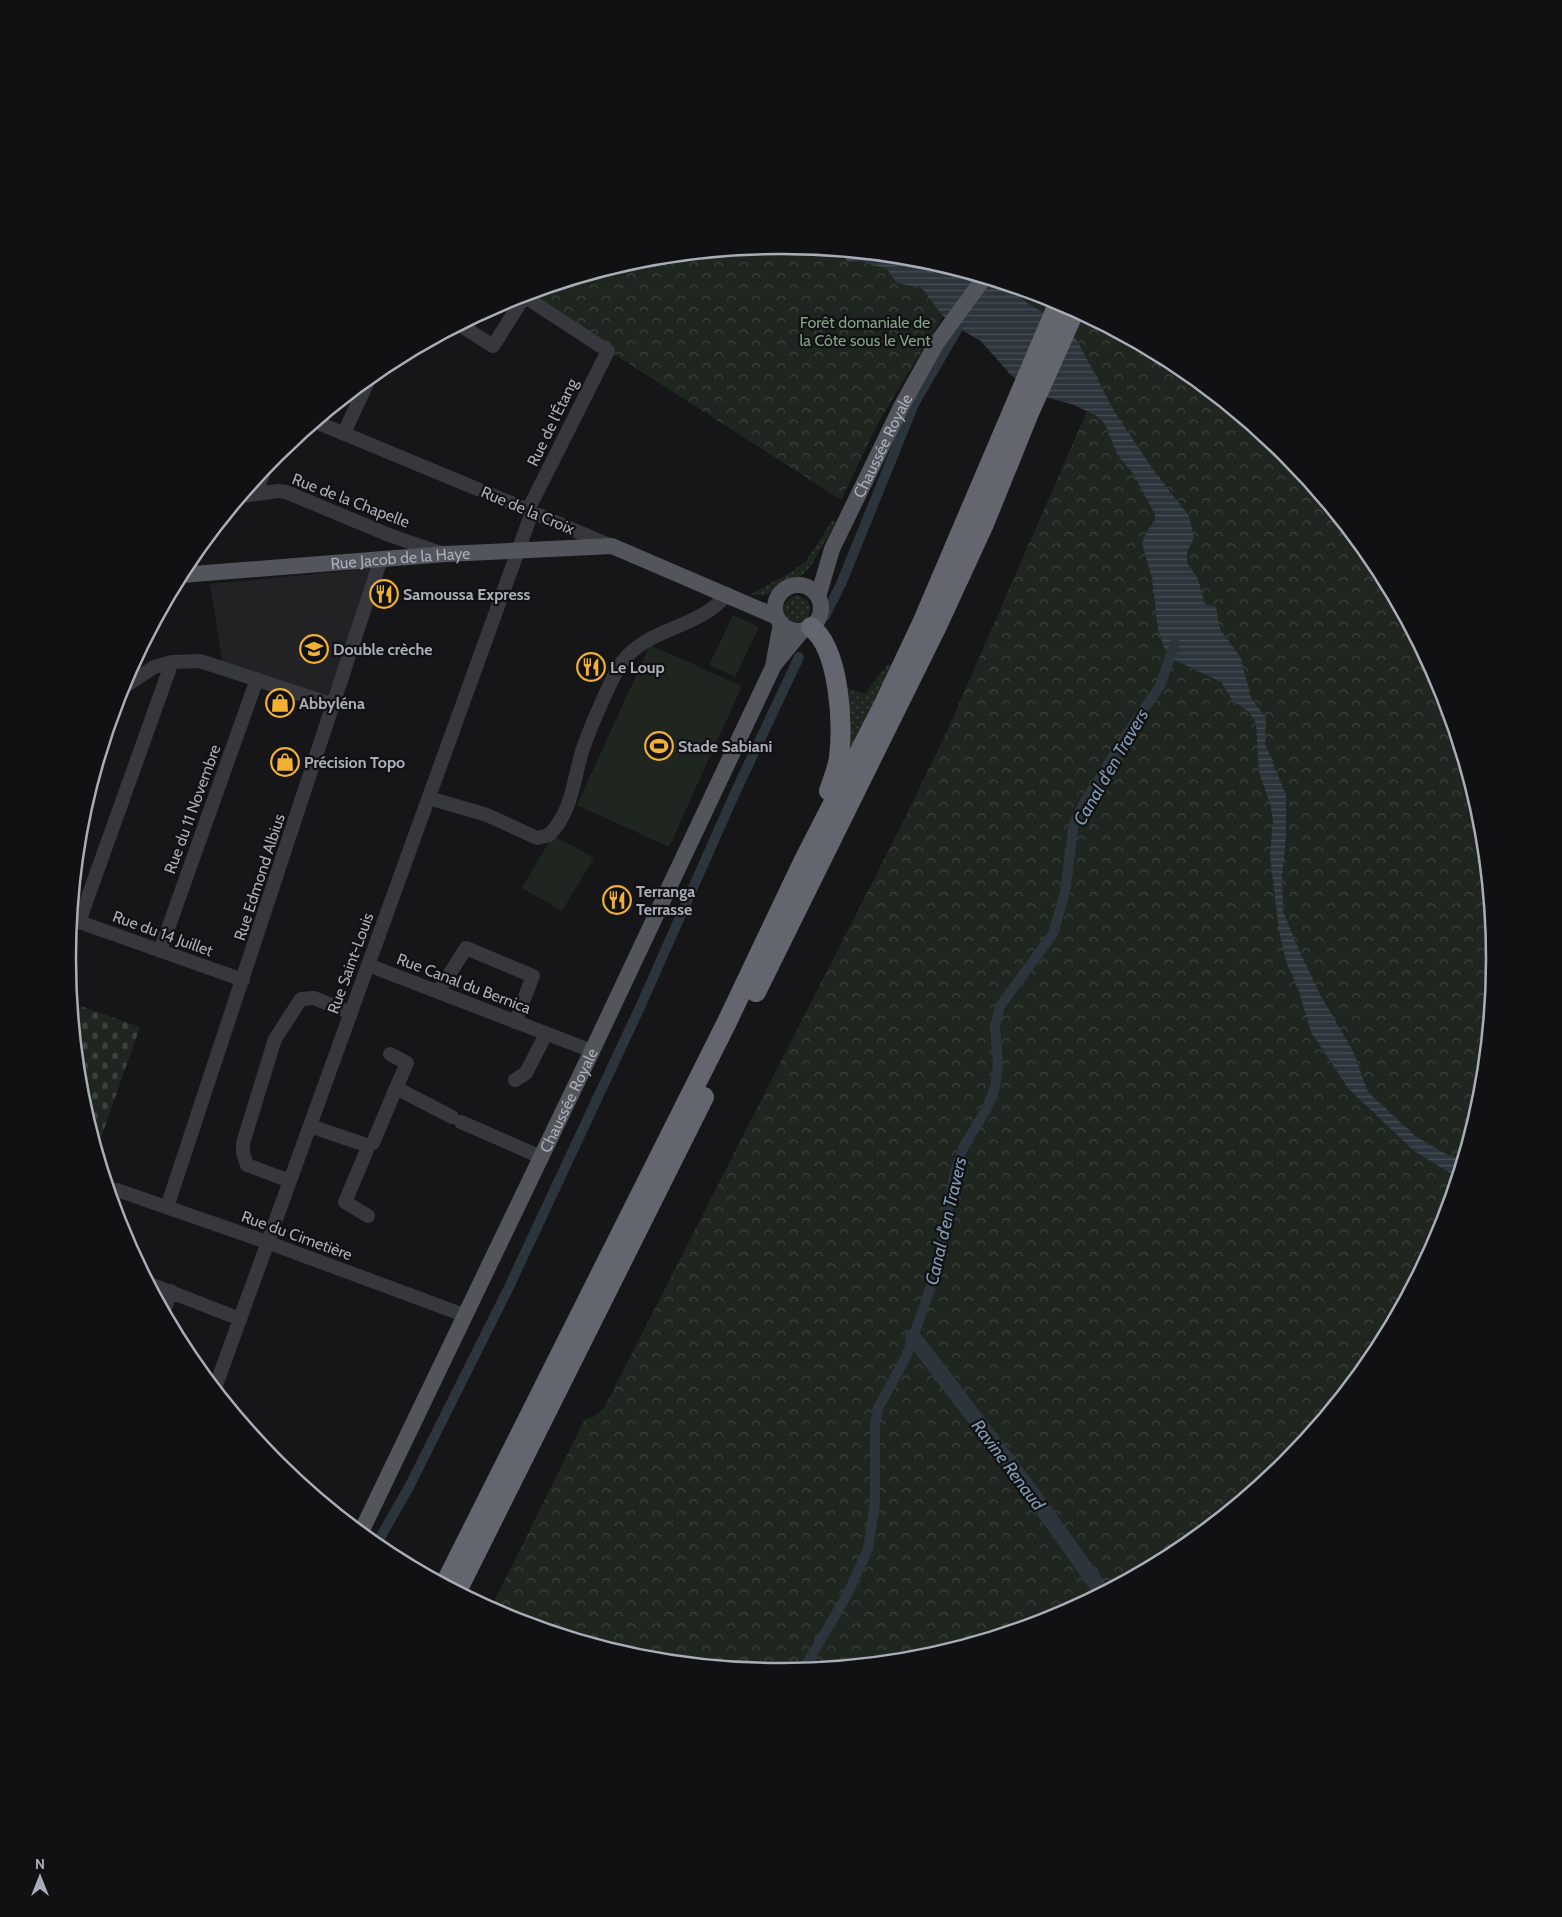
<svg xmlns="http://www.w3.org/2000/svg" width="1562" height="1917" font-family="Cabin,sans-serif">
<defs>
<pattern id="grass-dots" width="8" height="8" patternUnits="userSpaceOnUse" patternTransform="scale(1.25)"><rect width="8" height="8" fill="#1e261f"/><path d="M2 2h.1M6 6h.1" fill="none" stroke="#3c433d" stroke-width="1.8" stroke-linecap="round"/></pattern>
<pattern id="forest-firs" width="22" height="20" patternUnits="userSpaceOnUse" patternTransform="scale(1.25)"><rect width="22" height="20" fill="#1e261f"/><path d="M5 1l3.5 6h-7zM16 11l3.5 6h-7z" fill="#3c433d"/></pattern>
<pattern id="cemetery-stones" width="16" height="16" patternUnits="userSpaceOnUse" patternTransform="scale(1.25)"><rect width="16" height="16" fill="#1e261f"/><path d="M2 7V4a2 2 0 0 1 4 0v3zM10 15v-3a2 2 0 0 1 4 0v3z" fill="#3c433d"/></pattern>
<pattern id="park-crowns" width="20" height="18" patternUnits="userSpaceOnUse" patternTransform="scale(1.25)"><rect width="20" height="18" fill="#1e261f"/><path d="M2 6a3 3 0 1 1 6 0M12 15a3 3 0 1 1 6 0" fill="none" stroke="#3c433d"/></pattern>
<pattern id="water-rules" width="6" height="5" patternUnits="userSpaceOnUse" patternTransform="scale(1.25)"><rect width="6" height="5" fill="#2c353c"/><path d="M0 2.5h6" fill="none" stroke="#485056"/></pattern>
</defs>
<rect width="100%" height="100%" fill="#161618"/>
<path fill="#222225" d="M376 568 332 699 222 661 210 584Z"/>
<path fill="url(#grass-dots)" d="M832 521 836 522 811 566 801 576 765 595H749L792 572 806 561Z
M784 609a13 13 0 1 1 26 0a13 13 0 1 1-26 0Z
M888 664 893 665 850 752 845 750 842 686 865 694Z"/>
<path fill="url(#forest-firs)" d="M1008 285 1049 298 1044 313 1027 303Z"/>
<path fill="url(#cemetery-stones)" d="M72 1003 140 1027 97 1149 81 1097Z"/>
<path fill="url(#park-crowns)" d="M781 245 920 259 1008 285 1027 303 1044 313 1073 335 1085 316 1178 365 1286 454 1374 562 1440 686 1481 820 1494 959 1481 1098 1440 1232 1374 1355 1285 1463 1177 1552 1054 1618 920 1658 781 1672 642 1658 508 1618 491 1608 585 1419 594 1417 604 1408 902 824 948 729 1087 411 1011 375 981 341 958 328 943 316 879 421 841 500 522 295 642 259Z"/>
<path fill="#1e261f" d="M733 615 759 627 735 677 709 665Z
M650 645 742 686 669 847 577 805Z
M553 835 594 858 562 911 522 888Z"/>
<path fill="url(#water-rules)" d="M842 251 920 259 1008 285 1027 303 1044 313 1073 336 1078 342 1114 411 1154 471 1189 516 1194 537 1187 553V563L1198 579 1205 604 1216 607 1220 629 1241 658 1251 698 1266 718 1265 744 1286 795V838L1282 877 1283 911 1296 943 1319 993 1353 1051 1368 1092 1415 1136 1448 1155 1462 1159 1457 1177 1414 1151 1348 1088 1311 1032 1299 991 1286 961 1279 931 1270 855 1273 821 1271 808 1259 771 1256 723 1249 712 1233 701 1221 682 1175 660 1164 648 1158 629 1152 578 1142 543 1147 531 1155 521V514L1132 472 1118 456 1105 424 1097 416 1074 405 1046 397 1026 387 1011 375 981 341 958 328 943 316 922 288 897 283 887 269 860 261 847 262Z"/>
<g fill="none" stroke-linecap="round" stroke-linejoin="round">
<path stroke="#2c353c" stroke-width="10" d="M825 616 841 584 914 404 958 328
M376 1545 409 1487 509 1287 641 1005 735 793 799 657
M803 1670 847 1595 868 1549 875 1502V1425L878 1408 906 1357 928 1295 938 1261 955 1172 963 1148 986 1110 995 1088 998 1064 995 1026 1000 1006 1053 934 1065 892 1074 823 1086 800 1127 734 1160 686 1175 643"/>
<path stroke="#2c353c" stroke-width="16" d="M913 1337 1025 1484 1102 1592"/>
<path stroke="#37383d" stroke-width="14" d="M522 295 608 351 528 510
M460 325 493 346 524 297
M316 422 528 510 531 515
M344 433 370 377
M256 493 265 469
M242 496 278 491 286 492 389 535 444 554
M531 515H539L611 546
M121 689 154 667 172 662 200 661 334 705
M429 798 487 815 537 838 549 835C571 813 573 784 581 755 586 737 612 676 623 661 650 626 700 629 727 594
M71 919 243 980
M79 922 172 662
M160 951 257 679
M368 965 592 1051
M438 992 466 948 533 976 515 1022
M390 1054 407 1063 396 1088
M515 1080 526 1073 546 1034
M461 1122 541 1157
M310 1126 366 1145
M373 1143 396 1088 452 1117
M367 1150 345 1202 368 1216
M290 1181 247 1165 243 1153V1143L275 1039 301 999 314 998 351 1013
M109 1190H117L264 1241 464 1315
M167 1207 381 559
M150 1284 240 1319
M164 1311 171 1291
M215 1388 531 515"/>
<g stroke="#53555c" stroke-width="16">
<path id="s1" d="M181 575 446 554 612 546 777 617"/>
<circle cx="798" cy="608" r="23"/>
<path id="s2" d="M818 597 832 549 901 407 936 344 984 278"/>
<path d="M774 665 802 631"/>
<path id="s3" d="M361 1532 592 1051 773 667 781 623"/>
</g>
<path stroke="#63666e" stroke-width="20" d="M811 627C840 650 843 723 839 758 837 769 833 780 829 791
M756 992 937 626 984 524 1029 413 1075 310
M445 1584 727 1022 804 860 883 706 923 621 1059 302
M457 1591 704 1097"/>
</g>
<defs>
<symbol id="restaurant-ring" viewBox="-11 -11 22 22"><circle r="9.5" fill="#111113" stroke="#f2b134" stroke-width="1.5"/><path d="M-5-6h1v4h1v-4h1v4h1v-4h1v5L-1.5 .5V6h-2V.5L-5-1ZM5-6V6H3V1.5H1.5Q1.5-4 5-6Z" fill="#f2b134"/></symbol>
<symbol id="school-ring" viewBox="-11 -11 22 22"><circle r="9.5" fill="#111113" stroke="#f2b134" stroke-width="1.5"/><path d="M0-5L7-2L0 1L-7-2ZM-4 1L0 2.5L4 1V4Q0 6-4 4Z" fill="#f2b134"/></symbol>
<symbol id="shop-ring" viewBox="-11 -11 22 22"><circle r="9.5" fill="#111113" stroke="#f2b134" stroke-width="1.5"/><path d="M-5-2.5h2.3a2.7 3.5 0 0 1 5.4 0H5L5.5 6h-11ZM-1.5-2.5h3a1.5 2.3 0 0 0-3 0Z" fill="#f2b134"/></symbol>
<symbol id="stadium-ring" viewBox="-11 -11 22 22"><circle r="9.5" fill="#111113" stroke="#f2b134" stroke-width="1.5"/><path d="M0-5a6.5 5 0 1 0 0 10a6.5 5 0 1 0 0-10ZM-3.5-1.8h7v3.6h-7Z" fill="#f2b134"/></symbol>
</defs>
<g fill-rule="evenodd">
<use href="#restaurant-ring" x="368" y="578" width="32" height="32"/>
<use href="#school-ring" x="298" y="633" width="32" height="32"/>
<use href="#restaurant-ring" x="575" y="651" width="32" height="32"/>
<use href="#shop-ring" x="264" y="687" width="32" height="32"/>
<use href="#stadium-ring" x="643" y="730" width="32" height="32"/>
<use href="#shop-ring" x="269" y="746" width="32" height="32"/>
<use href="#restaurant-ring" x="601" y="884" width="32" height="32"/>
</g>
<g text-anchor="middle" stroke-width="4.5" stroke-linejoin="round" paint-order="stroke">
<g font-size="16" fill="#7fa381" stroke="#111113">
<text x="865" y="328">Forêt domaniale de<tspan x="865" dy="18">la Côte sous le Vent</tspan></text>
</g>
<g font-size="16" fill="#a8adb8" stroke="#111113">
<text transform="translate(552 422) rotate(-64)" y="6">Rue de l'Étang</text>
<text dy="6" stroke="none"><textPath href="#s2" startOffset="165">Chaussée Royale</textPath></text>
<text transform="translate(351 500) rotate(21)" y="6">Rue de la Chapelle</text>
<text transform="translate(528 510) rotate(23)" y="6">Rue de la Croix</text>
<text dy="6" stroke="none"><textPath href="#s1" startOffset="220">Rue Jacob de la Haye</textPath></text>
<text transform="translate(192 809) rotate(-70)" y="6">Rue du 11 Novembre</text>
<text transform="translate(259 877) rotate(-72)" y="6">Rue Edmond Albius</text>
<text transform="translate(163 933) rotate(20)" y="6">Rue du 14 Juillet</text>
<text transform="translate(350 963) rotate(-70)" y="6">Rue Saint-Louis</text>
<text transform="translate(464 983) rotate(21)" y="6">Rue Canal du Bernica</text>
<text dy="6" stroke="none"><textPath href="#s3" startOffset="479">Chaussée Royale</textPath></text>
<text transform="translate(297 1235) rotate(20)" y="6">Rue du Cimetière</text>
</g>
<g font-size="16" font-weight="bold" fill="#a8adb8" stroke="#111113" text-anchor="start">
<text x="403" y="600">Samoussa Express</text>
<text x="333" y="655">Double crèche</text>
<text x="610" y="673">Le Loup</text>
<text x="299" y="709">Abbyléna</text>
<text x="678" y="752">Stade Sabiani</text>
<text x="304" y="768">Précision Topo</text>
<text x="636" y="897">Terranga<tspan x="636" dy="18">Terrasse</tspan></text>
</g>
<g font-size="18" font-style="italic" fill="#7f9bb3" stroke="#111113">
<text transform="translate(1111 767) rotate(-60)" y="6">Canal d'en Travers</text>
<text transform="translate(946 1221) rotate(-77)" y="6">Canal d'en Travers</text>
<text transform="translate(1008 1465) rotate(53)" y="6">Ravine Renaud</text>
</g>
</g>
<path d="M0 0H1562V1917H0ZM780 254H782A704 704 0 0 1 1486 958V959A704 704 0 0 1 782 1663H780A704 704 0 0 1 76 959V958A704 704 0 0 1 780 254Z" fill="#111113" fill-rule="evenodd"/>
<path fill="none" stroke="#a8adb8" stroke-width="2.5" d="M780 254H782A704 704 0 0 1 1486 958V959A704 704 0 0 1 782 1663H780A704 704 0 0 1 76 959V958A704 704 0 0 1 780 254Z"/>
<g transform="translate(40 1877)" stroke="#111113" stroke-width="4" paint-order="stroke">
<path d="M0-4L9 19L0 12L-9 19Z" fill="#a8adb8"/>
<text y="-8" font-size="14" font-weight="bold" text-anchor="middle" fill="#a8adb8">N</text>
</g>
</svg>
